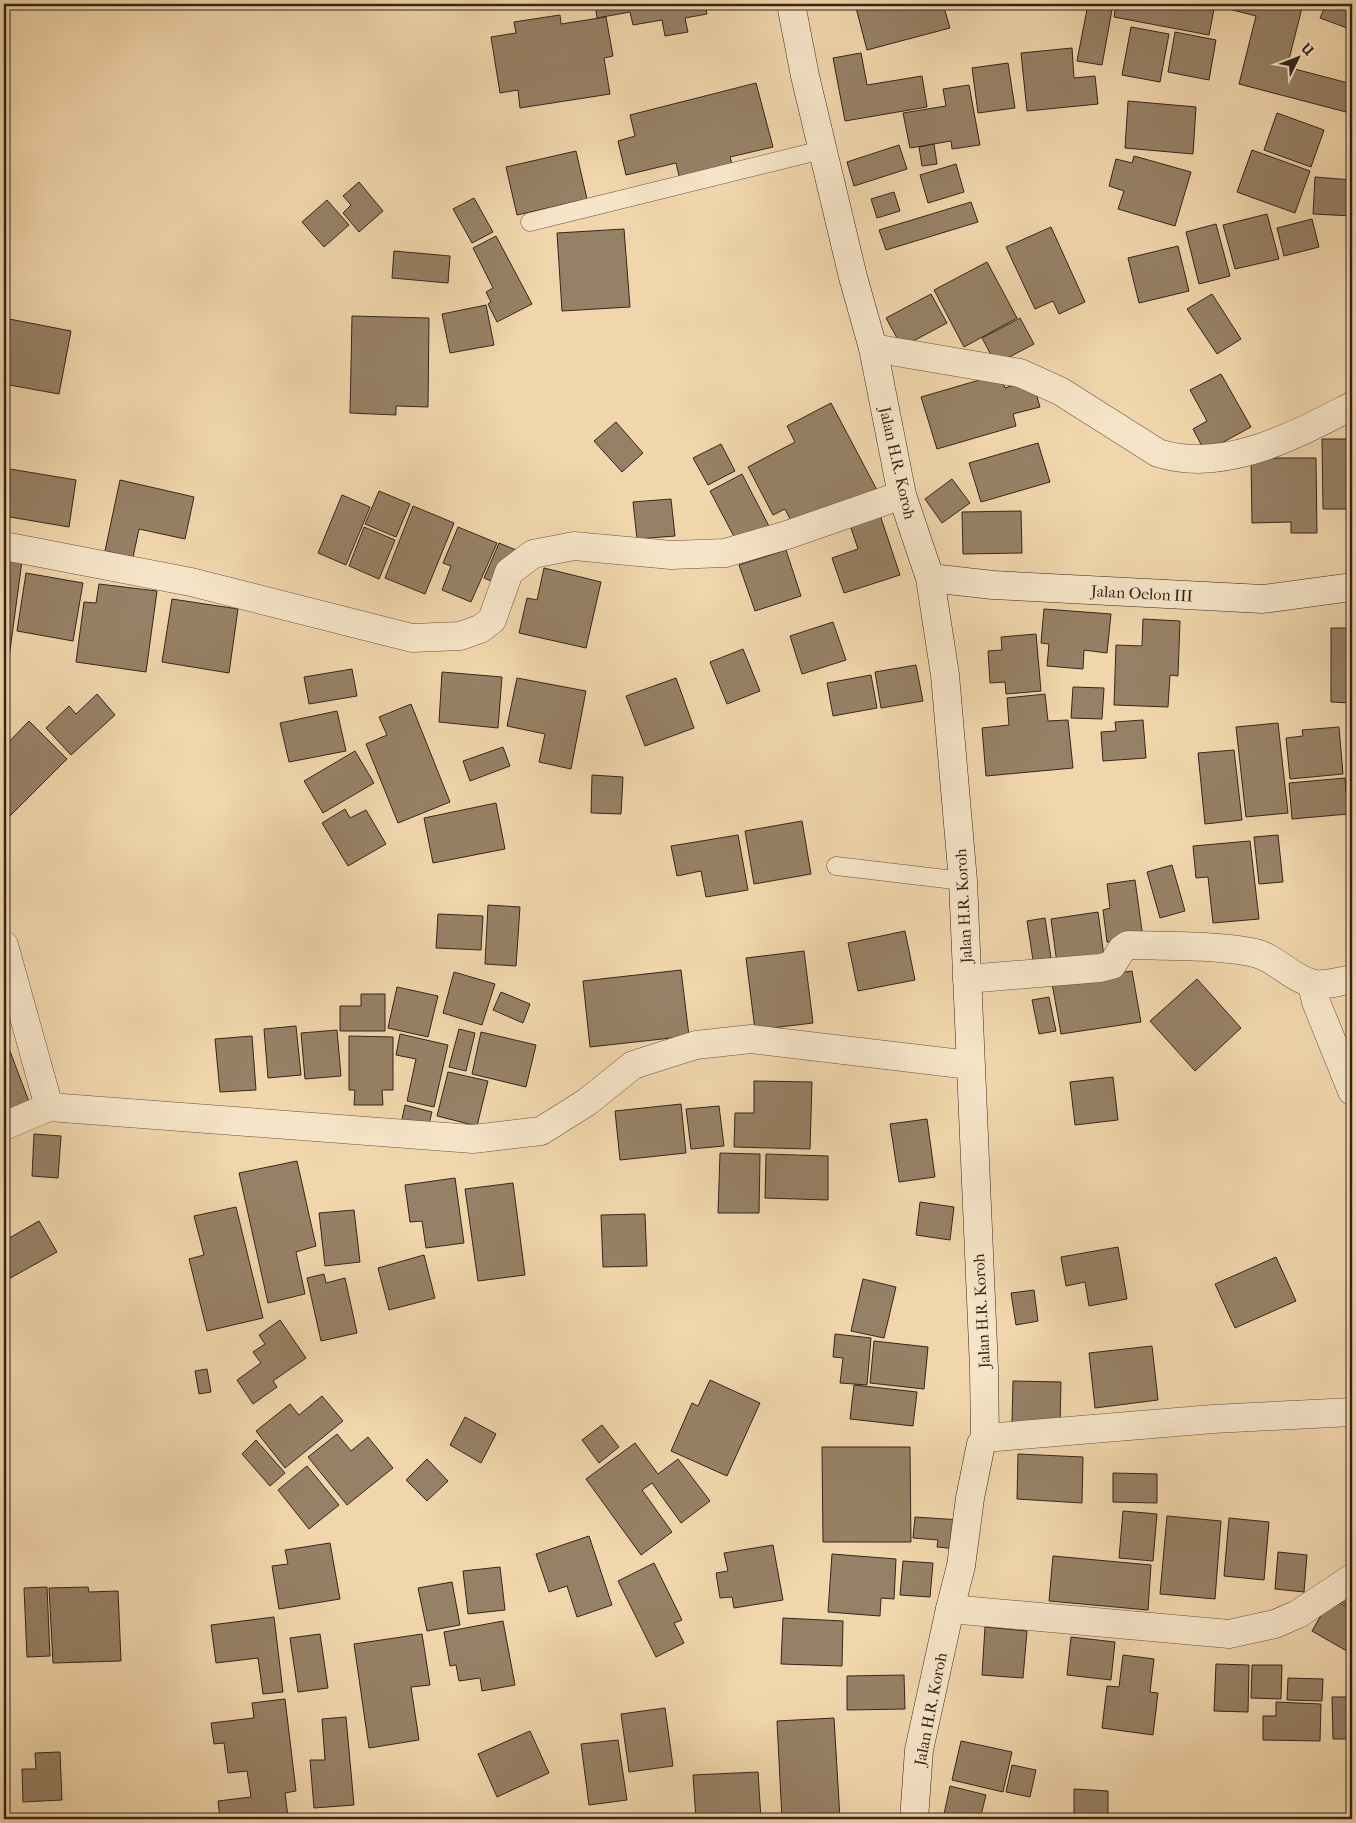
<svg xmlns="http://www.w3.org/2000/svg" width="1356" height="1823" font-family="'IM FELL French Canon',serif">
<rect width="100%" height="100%" fill="#f1d6ab"/>
<filter id="stains"><feTurbulence type="fractalNoise" baseFrequency=".004" numOctaves="4"/><feColorMatrix values="0 0 0 0 .2 0 0 0 0 .09 0 0 0 0 .02 0 0 0 .5 -.17"/></filter>
<radialGradient id="worn" r=".72"><stop offset=".6" stop-color="#630" stop-opacity="0"/><stop offset="1" stop-color="#630" stop-opacity=".3"/></radialGradient>
<path fill="#978166" stroke="#35251c" d="M595 4H705L707 14 685 18 688 32 665 36 662 20 633 25 630 12 597 18Z
M855 4H943L950 28 867 50Z
M1088 4H1113L1102 65 1077 61Z
M1116 4H1215L1209 35 1114 17Z
M1231 4H1303L1287 67 1352 84 1346 112 1239 84 1256 16 1229 9Z
M1326 4H1352V16L1347 28 1320 18Z
M560 15 561 24 606 17 613 56 604 58 610 94 520 108 518 90 500 93 491 37 516 33 514 22Z
M1131 27 1169 34 1160 82 1122 75Z
M1175 32 1216 40 1209 80 1168 72Z
M1072 48 1074 78 1095 76 1098 104 1027 111 1021 53Z
M861 53 867 85 922 76 927 107 845 121 833 58Z
M1008 63 1015 108 978 113 972 68Z
M756 83 773 147 730 157 734 171 681 184 676 163 626 175 618 141 635 136 630 115Z
M969 85 980 145 952 149 951 141 910 148 903 113 946 106 943 89Z
M1128 101 1196 107 1193 154 1125 148Z
M1277 113 1324 130 1311 167 1264 150Z
M934 144 937 164 922 166 919 147Z
M899 145 907 169 854 186 847 162Z
M1252 150 1310 171 1295 213 1237 192Z
M576 151 587 199 517 215 506 167Z
M1134 156 1191 172 1175 226 1118 209 1124 191 1109 186 1116 159 1132 163Z
M956 164 964 192 928 203 920 175Z
M1315 177 1352 180V216L1313 214Z
M359 182 383 211 359 232 343 213 351 205 343 196Z
M894 192 900 211 877 218 871 199Z
M474 198 493 232 472 243 453 209Z
M327 200 349 225 324 247 302 222Z
M971 202 978 222 886 250 879 230Z
M1267 214 1279 259 1235 269 1223 225Z
M1312 219 1319 247 1284 256 1277 228Z
M1216 224 1230 276 1199 284 1186 232Z
M1051 227 1085 302 1059 314 1053 301 1035 309 1006 247Z
M624 229 630 307 562 311 557 233Z
M496 236 532 304 497 322 488 304 491 302 486 292 493 288 473 248Z
M1178 246 1189 291 1139 303 1128 258Z
M394 251 450 256 448 283 392 278Z
M987 262 1017 318 964 347 934 290Z
M931 294 947 323 902 347 886 318Z
M1212 294 1241 339 1217 354 1187 309Z
M486 305 494 345 450 353 442 314Z
M352 316 429 318 428 407 396 406V415L350 413Z
M4 318 71 331 59 394 4 384Z
M1020 318 1034 344 996 364 982 338Z
M1000 374 1005 388 1032 380 1040 407 1013 414 1016 426 937 449 921 397Z
M1221 374 1251 427 1205 452 1193 429 1207 421 1190 390Z
M831 403 877 490 795 529 785 509 773 515 748 467 795 442 787 426Z
M616 422 643 453 622 472 594 441Z
M1322 439H1352V509H1323Z
M1038 443 1050 482 981 502 969 463Z
M721 444 735 471 708 485 693 458Z
M1251 458H1316L1317 533H1291V522L1252 523Z
M4 468 76 480 69 527 4 516Z
M742 474 771 530 739 546 710 491Z
M952 479 970 503 942 523 925 499Z
M120 480 194 497 185 539 139 529 133 557 105 551Z
M379 491 410 504 396 537 365 524Z
M342 495 370 507 346 565 318 553Z
M671 499 675 536 637 539 633 502Z
M413 506 454 523 425 594 385 578Z
M1021 511 1022 553 963 554 962 512Z
M880 515 900 575 844 593 832 558 858 549 850 525Z
M364 527 395 540 379 579 349 566Z
M458 527 497 543 471 602 442 590 451 566 443 563Z
M499 543 516 550 501 585 484 578Z
M786 550 801 596 755 611 739 565Z
M4 559 22 561 9 658H4Z
M544 568 601 582 586 648 519 633 527 598 537 600Z
M26 573 83 583 73 641 17 631Z
M99 584 157 591 146 672 76 662 84 602 96 603Z
M172 599 238 609 229 673 162 662Z
M1044 609 1111 614 1107 653 1084 650 1083 669 1047 666 1049 644 1041 643Z
M1143 619 1180 621 1178 676 1170 675 1168 707 1114 705 1116 645 1142 646Z
M833 622 846 660 802 674 790 636Z
M1331 628H1352V703L1331 702Z
M1036 634 1041 691 1006 694 1005 682 990 683 988 651 1002 650 1001 637Z
M743 649 760 691 727 704 710 662Z
M916 665 923 701 881 708 875 672Z
M352 669 357 696 309 704 304 677Z
M442 672 502 677 498 728 439 722Z
M871 675 877 708 833 716 827 683Z
M517 678 586 691 571 769 539 762 545 734 507 726Z
M676 678 694 728 645 746 626 696Z
M1073 687 1104 688 1102 719 1071 718Z
M97 694 115 715 71 755 46 728 69 706 76 714Z
M1045 694 1048 721 1068 720 1073 768 986 776 982 728 1009 725 1007 698Z
M411 704 450 802 398 823 366 744 387 735 379 717Z
M337 711 346 751 289 762 280 723Z
M1143 720 1146 758 1103 761 1101 732 1116 731 1115 722Z
M29 721 67 759 5 821 4 747Z
M1278 723 1288 813 1246 817 1236 727Z
M1339 727 1343 774 1290 779 1286 738 1303 736 1302 730Z
M503 747 510 766 470 781 463 761Z
M1234 750 1242 820 1205 824 1198 753Z
M355 751 374 783 323 813 304 781Z
M592 775 623 777 621 814 591 813Z
M1345 778 1348 814 1292 819 1289 783Z
M496 803 505 849 433 863 424 818Z
M345 809 350 818 366 810 386 844 348 866 322 823Z
M802 821 811 874 754 884 745 831Z
M738 835 748 890 706 897 701 871 677 876 671 846Z
M1278 835 1283 882 1259 884 1254 837Z
M1250 841 1259 919 1213 923 1208 877 1196 878 1193 846Z
M1172 865 1185 911 1160 918 1147 872Z
M1135 880 1143 938 1107 942 1103 910 1110 908 1107 884Z
M488 905 520 907 516 966 485 964Z
M1098 912 1105 964 1058 971 1051 919Z
M438 914 483 916 481 950 436 948Z
M1045 918 1051 958 1033 960 1027 921Z
M905 931 915 980 858 991 848 943Z
M804 951 813 1023 755 1030 746 958Z
M681 970 689 1036 590 1047 583 981Z
M1132 971 1141 1022 1061 1034 1052 983Z
M454 972 495 984 482 1025 443 1013Z
M1197 979 1241 1028 1195 1071 1150 1021Z
M397 987 438 996 428 1037 388 1028Z
M501 992 530 1004 523 1023 493 1010Z
M361 994H385V1031H340V1006H361Z
M1049 997 1056 1031 1039 1034 1032 1000Z
M296 1026 301 1075 268 1078 264 1029Z
M459 1029 475 1033 466 1071 449 1067Z
M337 1030 341 1076 305 1079 301 1033Z
M481 1032 536 1045 526 1087 472 1074Z
M400 1034 448 1045 434 1107 407 1101 416 1059 396 1055Z
M252 1036 256 1090 220 1092 215 1039Z
M349 1036 393 1037V1090H382L383 1105H354L355 1090H349Z
M8 1046 31 1107 4 1117V1047Z
M448 1072 488 1081 477 1126 437 1116Z
M1113 1077 1118 1120 1075 1125 1070 1082Z
M754 1081 812 1082 810 1149 734 1147 735 1113H754Z
M681 1104 686 1153 620 1160 615 1111Z
M405 1105 432 1112 427 1131 401 1124Z
M719 1106 724 1146 691 1149 686 1109Z
M927 1119 935 1177 899 1182 890 1124Z
M34 1134 61 1136 58 1178 32 1176Z
M720 1153 760 1154 759 1213H718Z
M766 1154 828 1156V1200L765 1198Z
M297 1161 316 1246 296 1252 305 1294 268 1303 239 1173Z
M455 1178 464 1243 426 1248 422 1221 410 1222 405 1185Z
M513 1183 525 1275 478 1281 465 1189Z
M920 1202 954 1207 950 1240 916 1235Z
M236 1207 263 1318 207 1331 189 1259 204 1255 194 1216Z
M354 1210 360 1262 325 1266 319 1213Z
M645 1214 647 1266 603 1267 601 1215Z
M39 1221 57 1252 5 1281 4 1241Z
M1118 1247 1127 1299 1089 1306 1085 1282 1066 1286 1061 1257Z
M424 1255 435 1298 389 1310 378 1268Z
M1276 1257 1296 1301 1235 1328 1215 1284Z
M324 1274 326 1283 345 1278 357 1333 321 1341 307 1278Z
M863 1279 896 1287 884 1338 851 1331Z
M1034 1290 1038 1321 1016 1325 1011 1293Z
M280 1320 306 1358 273 1381 277 1387 253 1404 237 1380 261 1363 253 1352 265 1344 259 1335Z
M835 1334 871 1338 867 1385 840 1383 843 1358 833 1357Z
M874 1341 928 1347 924 1389 870 1383Z
M1152 1346 1158 1400 1095 1408 1089 1353Z
M207 1369 211 1392 199 1394 195 1371Z
M710 1380 760 1403 727 1476 671 1451 692 1403 698 1406Z
M1013 1381 1061 1382 1060 1424 1012 1422Z
M854 1385 917 1392 913 1426 850 1419Z
M322 1396 343 1421 285 1468 256 1431 290 1404 299 1415Z
M465 1417 496 1434 481 1463 450 1445Z
M602 1425 619 1447 599 1463 582 1440Z
M337 1434 351 1451 368 1437 393 1468 347 1505 308 1457Z
M256 1440 285 1473 270 1486 242 1454Z
M635 1443 658 1474 678 1459 710 1501 681 1523 652 1483 642 1490 672 1532 641 1555 586 1479Z
M822 1447H910L911 1542H823Z
M1018 1454 1083 1457 1082 1503 1017 1499Z
M427 1459 448 1481 427 1501 406 1480Z
M307 1466 339 1505 309 1529 278 1490Z
M1113 1473 1157 1474V1503L1113 1502Z
M1123 1511 1157 1514 1153 1561 1119 1558Z
M1167 1516 1221 1521 1215 1599 1160 1594Z
M915 1517 961 1520 959 1549 937 1547 938 1540 913 1538Z
M1229 1518 1269 1522 1264 1580 1224 1576Z
M589 1536 612 1605 577 1617 567 1586 549 1592 536 1554Z
M330 1543 340 1599 279 1609 272 1566 288 1564 285 1550Z
M773 1545 783 1600 734 1608 732 1597 720 1598 716 1573 728 1571 724 1553Z
M1278 1552 1307 1555 1304 1592 1275 1589Z
M832 1554 896 1559 894 1599 881 1598 880 1616 828 1612Z
M1053 1556 1151 1565 1148 1610 1049 1601Z
M903 1561 933 1563 930 1597 900 1595Z
M654 1563 682 1620 674 1623 684 1643 656 1657 618 1581Z
M500 1567 505 1610 468 1614 463 1571Z
M452 1582 460 1625 427 1631 418 1588Z
M47 1587 50 1656 27 1657 24 1588Z
M88 1587 89 1592 118 1591 121 1661 53 1663 49 1588Z
M1352 1587V1609L1339 1600Z
M1331 1598 1352 1610V1654L1312 1631Z
M274 1617 283 1692 263 1694 258 1658 216 1663 211 1625Z
M783 1618 843 1621 842 1666 781 1664Z
M503 1621 515 1685 482 1691 480 1678 459 1681 456 1665 450 1666 444 1632Z
M985 1627 1027 1631 1023 1678 982 1675Z
M320 1634 328 1688 298 1692 290 1638Z
M422 1634 430 1685 411 1687 419 1740 369 1748 354 1644Z
M1071 1637 1115 1642 1111 1680 1067 1675Z
M1123 1655 1154 1659 1150 1692 1158 1693 1153 1735 1102 1728 1107 1686 1119 1687Z
M1216 1664 1249 1665 1248 1712 1214 1711Z
M1252 1665H1282L1281 1699 1251 1698Z
M904 1675 905 1709 847 1710V1676Z
M1288 1678 1323 1679 1322 1701 1287 1700Z
M1332 1697H1352V1739H1333Z
M285 1699 296 1791 285 1793 288 1817 220 1819 218 1801 251 1797 247 1771 228 1773 224 1743 214 1744 211 1723 254 1718 252 1703Z
M1276 1702 1321 1704 1320 1741 1263 1740V1716H1276Z
M665 1708 673 1766 629 1772 621 1714Z
M346 1717 354 1805 314 1808 310 1760H325L322 1719Z
M834 1718 840 1819H782L777 1721Z
M530 1731 549 1773 497 1797 478 1754Z
M618 1740 627 1800 589 1805 581 1744Z
M961 1741 1012 1752 1003 1792 952 1780Z
M60 1752 62 1800 23 1802 22 1769H36L35 1753Z
M1012 1765 1036 1770 1030 1797 1006 1792Z
M758 1772 761 1819H696L693 1775Z
M950 1786 986 1795 980 1819H943Z
M1074 1789 1108 1791V1819H1074Z"/>
<g fill="none" stroke-linecap="round" stroke-linejoin="round">
<defs>
<path id="lane" d="M530 222 822 150
M836 866 963 881"/>
<path id="street" d="M873 348 1020 373 1060 391 1158 453C1225 474 1295 435 1352 406
M4 546 191 582 412 638 460 636 480 629 492 620 509 572 533 554 574 546 671 555 725 553 787 535 902 495
M4 945 49 1107
M967 979 1100 968 1112 965 1122 949 1128 945C1168 946 1210 945 1250 952 1273 955 1289 977 1311 983 1323 987 1340 981 1352 979
M1312 984 1316 1002 1352 1091
M4 1126 49 1107 473 1139 541 1131 587 1102 633 1065 696 1045 751 1039 970 1065
M985 1438 1213 1419 1352 1412
M950 1609 1229 1634 1275 1624 1298 1614 1352 1578"/>
<path id="secondary" d="M791 4 805 76 853 277 873 348 902 495 930 578 945 675 963 881 984 1369 985 1438 981 1444 970 1498 961 1566 950 1609 919 1750 914 1819
M930 578 993 585 1263 599 1352 587"/>
</defs>
<use href="#lane" stroke="#645140" stroke-width="19"/>
<use href="#street" stroke="#645140" stroke-width="29"/>
<use href="#secondary" stroke="#35251c" stroke-width="29"/>
<use href="#lane" stroke="#f6e4c8" stroke-width="18"/>
<use href="#street" stroke="#f6e4c8" stroke-width="28"/>
<use href="#secondary" stroke="#f6e4c8" stroke-width="28"/>
</g>
<g text-anchor="middle" stroke-width="4" stroke-linejoin="round" paint-order="stroke">
<g font-size="16" fill="#35251c" stroke="#f6e4c8">
<text transform="translate(898 463) rotate(77)" y="6">Jalan H.R. Koroh</text>
<text transform="translate(1142 593) rotate(3)" y="6">Jalan Oelon III</text>
<text transform="translate(963 906) rotate(-93)" y="6">Jalan H.R. Koroh</text>
<text transform="translate(981 1311) rotate(-93)" y="6">Jalan H.R. Koroh</text>
<text transform="translate(930 1709) rotate(-79)" y="6">Jalan H.R. Koroh</text>
</g>
</g>
<rect width="1356" height="1823" fill="none" stroke="#f1d6ab" stroke-width="20"/>
<rect x="5" y="5" width="1346" height="1813" fill="none" stroke="#35251c" stroke-width="2.5"/>
<rect x="10" y="10" width="1336" height="1803" fill="none" stroke="#35251c"/>
<g transform="translate(1298 58) rotate(48)" stroke="#f6e4c8" stroke-width="4" paint-order="stroke">
<path d="M0-4L9 19L0 12L-9 19Z" fill="#35251c"/>
<text y="-8" font-size="14" font-weight="bold" text-anchor="middle" fill="#35251c">U</text>
</g>
<rect width="100%" height="100%" filter="url(#stains)"/>
<rect width="100%" height="100%" fill="url(#worn)"/>
</svg>
